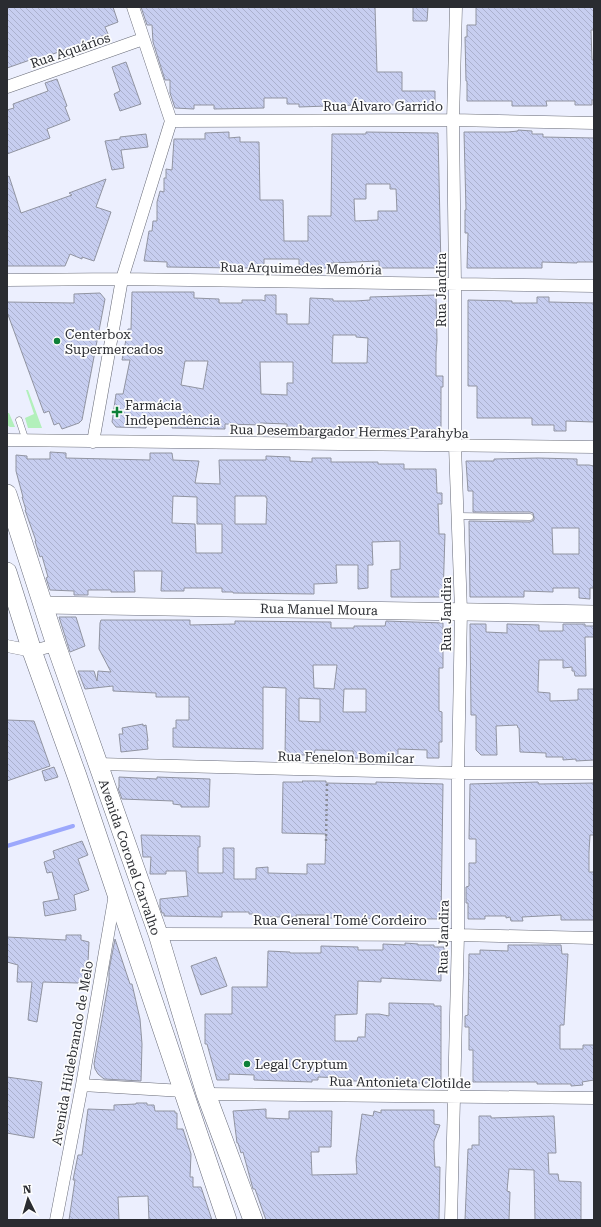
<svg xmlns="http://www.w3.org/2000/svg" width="601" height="1227" font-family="'Roboto Serif',serif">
<defs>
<pattern id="building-back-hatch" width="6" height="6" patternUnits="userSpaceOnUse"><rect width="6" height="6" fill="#c7cef0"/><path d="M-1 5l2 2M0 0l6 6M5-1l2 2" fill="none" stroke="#abb1ce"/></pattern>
</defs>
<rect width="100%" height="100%" fill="#eceffe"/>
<path fill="#b2f0bb" d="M26 390H28L42 428H28L25 418 34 414Z
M7 413H9L15 427H10L7 425Z"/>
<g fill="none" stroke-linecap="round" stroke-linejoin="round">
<path stroke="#9ca8fc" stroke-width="4" d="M7 846 73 826"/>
</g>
<path fill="url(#building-back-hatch)" stroke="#9194a1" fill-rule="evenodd" d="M7 7H113L118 22 105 27 108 34 31 62 30 60 7 68Z
M141 7H375L377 72H402V91H435V105H356L299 107V104H287V98H264V108L214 109V105H194V109L175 108 170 93V80H165L153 42 152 25H147Z
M413 7H428L427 21H413Z
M476 7H594V30H591L592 60H594V100H592V105H575V101H546L547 106H512V101H467V81H466L465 37H467V25H476Z
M126 62 141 104 120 111 114 94 120 91 112 67Z
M57 79 67 106 65 107 70 120 47 129 50 138 7 154V110L14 108 13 104 48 91 45 83Z
M518 130 532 131V134H543V137L594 138V262H577V263L542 262V268H467L468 233H465V210H466L464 132H508L518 131Z
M229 132V138L240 137V142H259L260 200H283L284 241H308V216H331L332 134H366V132L438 133 441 268H379V261L331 263V268H299V259H264V268H239L167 267V262L144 261 149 231H152L153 221H157V202L160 191 164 192V178H166V169L172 170 174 139H205V133ZM366 184H390V189H396L397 211H378V220L355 221 354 199H366Z
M146 134 148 147 121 150 124 168 112 170 105 141 120 139V137Z
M9 176 21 213 72 195 69 193 106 179 96 207 111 212 94 261 82 257V259L70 254 65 266H7V177Z
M132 292H194V298L219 299V303H242V300H262L265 301V295H276V314H287V324H309L310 298 333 299V301H356L370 300V297L436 295 437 341 436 353V376H443V387H441V430L378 429 379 428H356V430H332V428H309V430H287V424L261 423V425L225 424V429L172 428 173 423 148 419 146 428 116 427 112 422 116 394H123L130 360H122L128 329H131ZM333 335H356V337L368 338 367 363H332ZM185 361H208L203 389 181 385ZM260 362H293V383H287V395L261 394Z
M100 293 105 299 82 420 79 423 62 429 59 423 54 425 49 411 44 413 7 312V302L74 303V294Z
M537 297H549V302L594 303V422L566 421V431H554V425H532V418H477V386H468V300L512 301V303H537Z
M50 452 66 453V458L150 460V453H172L173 460 199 461 195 483 220 484 219 460H266V456L290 457V461L312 462V458H331V462H378V464H404V469H436L437 493H442V504H438L439 534H445L443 597H391V570L400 569V541L372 542 373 565H368V588L358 589V565H336L337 583 314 584V594L233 593V592H222V588H184V591H161L162 571H134L135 592H111V590H88V595H74V591L50 590 46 578 48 577 42 556 40 557 35 541H36L25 510H26L22 497H23L16 471V455L27 456V459H50ZM173 496 197 497V524H222V553H196L195 524 172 523ZM235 496H266V498H267L266 524H235Z
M538 458 577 459V465H589L594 466V588H590V599L579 598V588H553V592L524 591V597H470L469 521 530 522 534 520V517L533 513 530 512H473V491H468L466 461H494V459ZM552 528H579V554H553Z
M59 617H76L85 646 70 652Z
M101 620H190V625L235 624V621L331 622V628H354V626H385L386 621 443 623V668H439V711L442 712V742H439V758H427V750L398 749V758H354L353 751 315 750 314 755H285L286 688 263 687V749L173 747V728H176V720H189V697H156V693L113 691V686L85 689 78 671H94L97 681 98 671 111 672 99 649 100 623ZM313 665H337L334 689 314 688ZM344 689H366V712H343ZM299 698 320 699V722L299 721Z
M470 624H486V632L507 633V624L539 625V631H563V624H585V626H594V637H585L586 676H575L574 671H572V667L563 668V660H539L538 688V692L550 693V701L578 700V689H594V760L576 761V759L563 760V757H546V753L520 752 519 728H518L517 725 496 726 497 755H481L476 750V715H471Z
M7 720 34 721 50 766 7 781Z
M143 724V726L146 725 148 741H147L148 749 121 752 119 734H123L122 728Z
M54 767 58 777 45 781 42 771Z
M119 777 157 779V777L210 779 209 807H181V805L173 804V801L122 799 118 788H119Z
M302 781H326V783L376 784V782L443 784 441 919 326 918V915H296V917H268V919H256V914H249V912H222V917L164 916V913H162L160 907V899L188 896 186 871H166V874H150L151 857H143L141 835 200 836V847H198V873H223V848H234V879H256V868L268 867V873L307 874V864H325L326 834 282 833 283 782H303Z
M538 782 539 784 594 783V835H590L589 852V872H594V920H561V915L522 917 523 921H511L510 917 506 918V916H485V919H468V903H466V887L469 886V863H476V839H469L470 784Z
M82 841 88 855 78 859 89 890 74 895 76 910 45 916 43 902 59 899 52 872 47 873 44 862 55 858 53 851Z
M66 935H81V940L89 942 87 982H79L78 983 43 982 37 1022 28 1020 32 982H17L18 965 7 962V937L66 940Z
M115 939 130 984H132L140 1019 142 1044 141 1081 104 1079 98 1074 95 1069 94 1064 109 980V970Z
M405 943 418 944V945H434V947H444V967H441V981L381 978V982L358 981 357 1014 335 1015V1041H357L358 1037H365L366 1014H379L389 1016V1003L434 1004V1006H441V1083H369V1081H346V1078L318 1077V1080H312V1082L254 1080V1075L229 1074V1080H217L207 1044H205V1014H232V987H267L268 951 290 952V953H321V946L358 947V950H383V944L405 945Z
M508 945H561L562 954H568L564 1025H560V1049H583V1045H594V1080L582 1082 583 1085 571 1086V1084H537V1082H473V1050H469V1027H465V1016L468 1015 469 954H480V950L508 951Z
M216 957 227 986 201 995 191 966Z
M7 1077 42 1082 34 1138 7 1133Z
M136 1103H147V1105H154L155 1111H175V1113H177V1129H183L191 1154 190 1177H193V1187H201L212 1220H149L148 1196 118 1197 119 1220H69L75 1180H73L78 1155H82L88 1109 114 1110V1105L136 1104Z
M266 1109V1118L289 1119V1111H332L331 1147H319V1152H311L312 1175 357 1174 356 1159 362 1114 373 1116 374 1111 381 1113V1110H434V1124L440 1125 434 1141V1149L435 1167H440L439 1220H266L255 1189H253L243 1152 241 1153 238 1143H237L233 1111Z
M479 1116H491V1118L554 1116 556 1153H548L549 1174H558L559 1181 581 1182V1220H535L534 1170 509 1169 507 1191 510 1192 509 1220H465L468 1149H472V1145H479Z"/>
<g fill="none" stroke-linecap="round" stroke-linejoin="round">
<defs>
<path id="lane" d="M19 420 26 441
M458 516 530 517"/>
<path id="street" d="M7 87 143 39
M171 121 453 120 594 123
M7 280 122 279 594 286
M7 440 594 447
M93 442 122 279 171 121 133 7
M7 646 32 651 56 645
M98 764 458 773H594
M158 934 458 935 594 938
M82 1085 183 1091
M206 1094 594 1098
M56 1220 82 1085 115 894
M451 1220 458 935V773L461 611 455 446V285L453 120 456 7"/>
<path id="secondary" d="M44 605 594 614"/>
<path id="primary" d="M7 494 56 645 158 934 206 1094 253 1220
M7 572 32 651 77 776 227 1220"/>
</defs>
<use href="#lane" stroke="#686b77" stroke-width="7"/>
<use href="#street" stroke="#686b77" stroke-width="13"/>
<use href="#secondary" stroke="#686b77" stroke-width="18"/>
<use href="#primary" stroke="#686b77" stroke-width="20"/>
<path stroke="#888b95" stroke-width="2.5" stroke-dasharray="2 3" stroke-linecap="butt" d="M326 841 327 781"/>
<use href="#lane" stroke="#fff" stroke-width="6"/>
<use href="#street" stroke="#fff" stroke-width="12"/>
<use href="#secondary" stroke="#fff" stroke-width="17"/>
<use href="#primary" stroke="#fff" stroke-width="19"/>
</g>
<g fill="#0e8038" stroke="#fdfdfd" stroke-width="1.5">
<circle cx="57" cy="341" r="4"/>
<path d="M115 406h4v4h4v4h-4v4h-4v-4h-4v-4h4z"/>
<circle cx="247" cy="1064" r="4"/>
</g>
<g text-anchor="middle" stroke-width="3.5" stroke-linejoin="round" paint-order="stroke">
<g font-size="13" fill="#2a2c31" stroke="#fdfdfd">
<text transform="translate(70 50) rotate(-19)" y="5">Rua Aquários</text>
<text x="383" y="111">Rua Álvaro Garrido</text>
<text transform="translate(301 268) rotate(1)" y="5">Rua Arquimedes Memória</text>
<text transform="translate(441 290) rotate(-90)" y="5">Rua Jandira</text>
<text transform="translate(349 431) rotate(1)" y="5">Rua Desembargador Hermes Parahyba</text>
<text transform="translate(319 609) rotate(1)" y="5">Rua Manuel Moura</text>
<text transform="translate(446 614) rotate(-90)" y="5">Rua Jandira</text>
<text transform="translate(346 757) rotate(1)" y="5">Rua Fenelon Bomilcar</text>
<text transform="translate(130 857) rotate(71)" y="5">Avenida Coronel Carvalho</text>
<text x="340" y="925">Rua General Tomé Cordeiro</text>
<text transform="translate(443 937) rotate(-89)" y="5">Rua Jandira</text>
<text transform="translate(72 1053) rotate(-80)" y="5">Avenida Hildebrando de Melo</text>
<text transform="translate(400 1082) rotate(1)" y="5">Rua Antonieta Clotilde</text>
</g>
<g font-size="13" fill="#2a2c31" stroke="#fdfdfd" text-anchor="start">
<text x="65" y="339">Centerbox<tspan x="65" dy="15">Supermercados</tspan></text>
<text x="125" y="410">Farmácia<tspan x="125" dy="15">Independência</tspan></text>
<text x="255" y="1069">Legal Cryptum</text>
</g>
</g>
<rect width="601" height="1227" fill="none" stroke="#2a2c31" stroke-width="16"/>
<g transform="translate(28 1199) rotate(355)" stroke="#fdfdfd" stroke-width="3" paint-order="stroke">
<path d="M0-3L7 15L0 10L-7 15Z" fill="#2a2c31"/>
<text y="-6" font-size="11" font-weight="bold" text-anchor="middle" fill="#2a2c31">N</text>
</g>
</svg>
